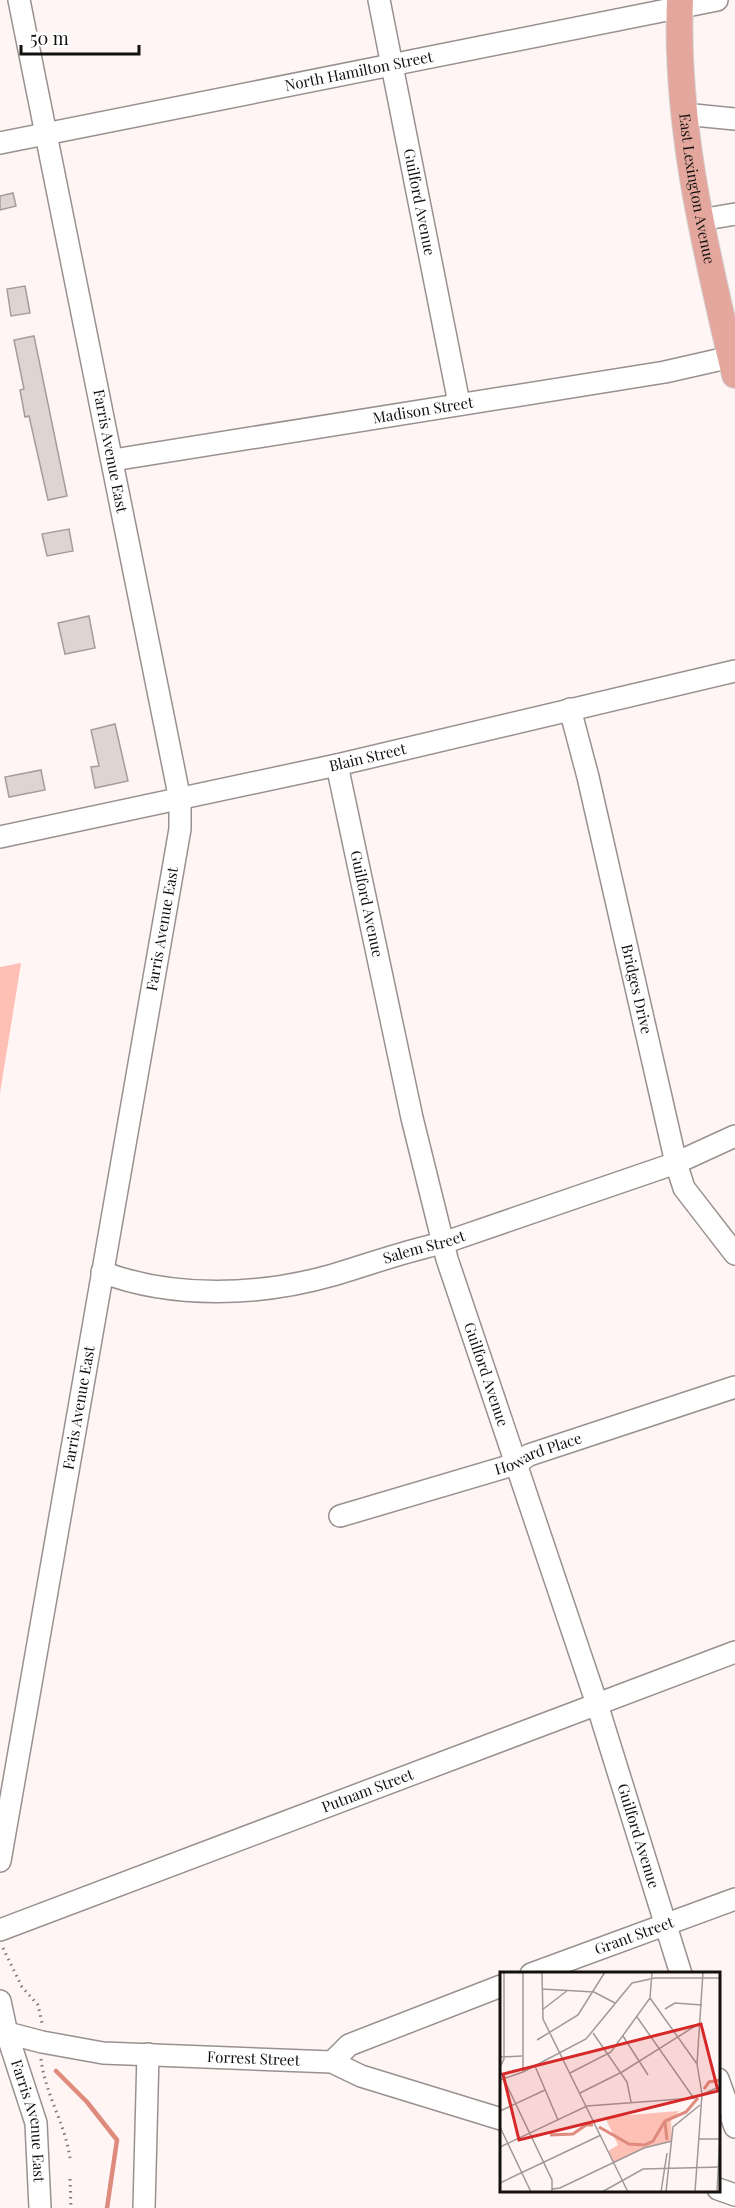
<svg xmlns="http://www.w3.org/2000/svg" width="735" height="2208" font-family="'Playfair Display',serif">
<rect width="100%" height="100%" fill="#fef5f4"/>
<path fill="#febfb4" d="M21 963 0 1093V967Z"/>
<g fill="none" stroke-linecap="round" stroke-linejoin="round">
<path stroke="#de8a7d" stroke-width="4.5" d="M56 2071 87 2102 117 2140 107 2208"/>
</g>
<path fill="#ded5d3" stroke="#a59d9c" stroke-width="1.5" d="M13 193 16 206 0 210V196Z
M25 286 30 313 11 316 7 289Z
M34 336 67 496 48 500 29 416 25 417 20 390 24 389 14 340Z
M69 529 73 551 47 556 42 534Z
M89 616 95 648 65 654 58 623Z
M115 724 128 781 95 788 91 767 99 766 91 730Z
M41 770 45 790 9 797 5 777Z"/>
<g fill="none" stroke-linecap="round" stroke-linejoin="round">
<defs>
<g id="minor">
<path id="s1" d="M379 0 459 403"/>
<path d="M684 114 735 119"/>
<path id="s2" d="M0 143 717 0"/>
<path d="M700 220 735 214"/>
<path id="s3" d="M113 460 665 372 731 357"/>
<path id="s4" d="M570 709 588 777 676 1163 684 1188 735 1254"/>
<path id="s5" d="M337 765 412 1118 447 1259 597 1704 681 1974"/>
<path id="s6" d="M0 837 337 765 735 671"/>
<path id="s7" d="M102 1272C173 1299 260 1296 333 1275 370 1264 405 1251 443 1243L676 1163 735 1136"/>
<path id="s8" d="M340 1516 516 1464 529 1455 735 1387"/>
<path id="s9" d="M0 1861 180 829V800L19 0"/>
<path id="s10" d="M0 1930 735 1652"/>
<path id="s11" d="M531 1974 735 1899"/>
<path id="s12" d="M0 2001 7 2034 36 2123 40 2208"/>
<path id="s13" d="M0 2031 42 2042 103 2053 332 2062 361 2076 501 2119"/>
<path d="M332 2062 349 2045 501 1986"/>
<path d="M718 2079 735 2127"/>
<path d="M718 2189 735 2195"/>
<path d="M144 2208 148 2054"/>
</g>
<g id="major">
<path id="s14" d="M680 0C675 128 706 251 735 375"/>
</g>
</defs>
<use href="#minor" stroke="#99918f" stroke-width="24"/>
<use href="#major" stroke="#d5d4d4" stroke-width="28"/>
<path stroke="#7d7776" stroke-width="3" stroke-dasharray="1.5 4.5" stroke-linecap="butt" d="M3 1948 22 1987 38 2005 42 2023
M41 2059C45 2094 65 2123 70 2158
M70 2179 71 2208"/>
<use href="#minor" stroke="#fff" stroke-width="21"/>
<use href="#major" stroke="#e3a79e" stroke-width="26"/>
</g>
<g text-anchor="middle" stroke-width="5" stroke-linejoin="round" paint-order="stroke">
<g font-size="15" fill="#13100f" stroke="#fff">
<text dy="5" stroke="none"><textPath href="#s2" startOffset="366">North Hamilton Street</textPath></text>
<text dy="5" stroke="none"><textPath href="#s14" startOffset="190">East Lexington Avenue</textPath></text>
<text dy="5" stroke="none"><textPath href="#s1" startOffset="206">Guilford Avenue</textPath></text>
<text dy="5" stroke="none"><textPath href="#s3" startOffset="314">Madison Street</textPath></text>
<text transform="translate(110 451) rotate(79)" y="5">Farris Avenue East</text>
<text dy="5" stroke="none"><textPath href="#s6" startOffset="376">Blain Street</textPath></text>
<text dy="5" stroke="none"><textPath href="#s5" startOffset="142">Guilford Avenue</textPath></text>
<text dy="5" stroke="none"><textPath href="#s9" startOffset="946">Farris Avenue East</textPath></text>
<text dy="5" stroke="none"><textPath href="#s4" startOffset="288">Bridges Drive</textPath></text>
<text dy="5" stroke="none"><textPath href="#s7" startOffset="330">Salem Street</textPath></text>
<text dy="5" stroke="none"><textPath href="#s5" startOffset="628">Guilford Avenue</textPath></text>
<text dy="5" stroke="none"><textPath href="#s9" startOffset="460">Farris Avenue East</textPath></text>
<text dy="5" stroke="none"><textPath href="#s8" startOffset="208">Howard Place</textPath></text>
<text dy="5" stroke="none"><textPath href="#s10" startOffset="393">Putnam Street</textPath></text>
<text dy="5" stroke="none"><textPath href="#s5" startOffset="1114">Guilford Avenue</textPath></text>
<text dy="5" stroke="none"><textPath href="#s11" startOffset="110">Grant Street</textPath></text>
<text dy="5" stroke="none"><textPath href="#s13" startOffset="256">Forrest Street</textPath></text>
<text dy="5" stroke="none"><textPath href="#s12" startOffset="124">Farris Avenue East</textPath></text>
</g>
</g>
<g transform="translate(500 1972)">
<rect width="220" height="220" fill="#fef5f4"/>
<path d="M179 139 171 149 172 169 144 176 114 191 108 179 118 173 105 145Z" fill="#febfb4"/>
<path fill="none" stroke="#de8a7d" stroke-width="3" d="M204 117 209 110 221 108M165 150 167 168M99 155 129 172 145 173 153 169 165 149 186 140 198 126M50 163 73 162 86 153H93"/>
<path fill="none" stroke="#a09998" stroke-width="1.5" d="M23 0V100M42 0 43 47 128 220M42 17 94 20 115 31M150 26 197 92M165 37 175 31 202 33M42 38 68 18M137 45 193 125M93 61 127 110 131 130M123 64 148 103M37 68 78 43 105 0M0 85 22 84M35 94 58 148M0 95 4 87V0M0 99 52 208V220M70 101 111 80 150 26 152 0M0 108 23 100 86 67 132 11 155 6H221M80 121 122 100 200 51M0 139 45 118M0 155 31 220M199 167H219M0 175 87 134 194 126 221 114M0 211 101 163M52 217 60 216 144 176 172 169M102 220 143 197 221 195M161 220 167 181M166 220 173 155 200 133M195 220 202 122 197 92 203 0M217 220 221 143"/>
<path fill="#d62828" fill-opacity="0.15" stroke="#d62828" stroke-width="3" d="M201 52 218 119 19 168 3 102Z"/>
<rect width="220" height="220" fill="none" stroke="#13100f" stroke-width="3"/>
</g>
<path d="M21 45v9h118v-9" fill="none" stroke="#13100f" stroke-width="3"/>
<text x="30" y="45" font-size="18" fill="#13100f" stroke="#ffffff" stroke-width="4.5" paint-order="stroke">50 m</text>
</svg>
